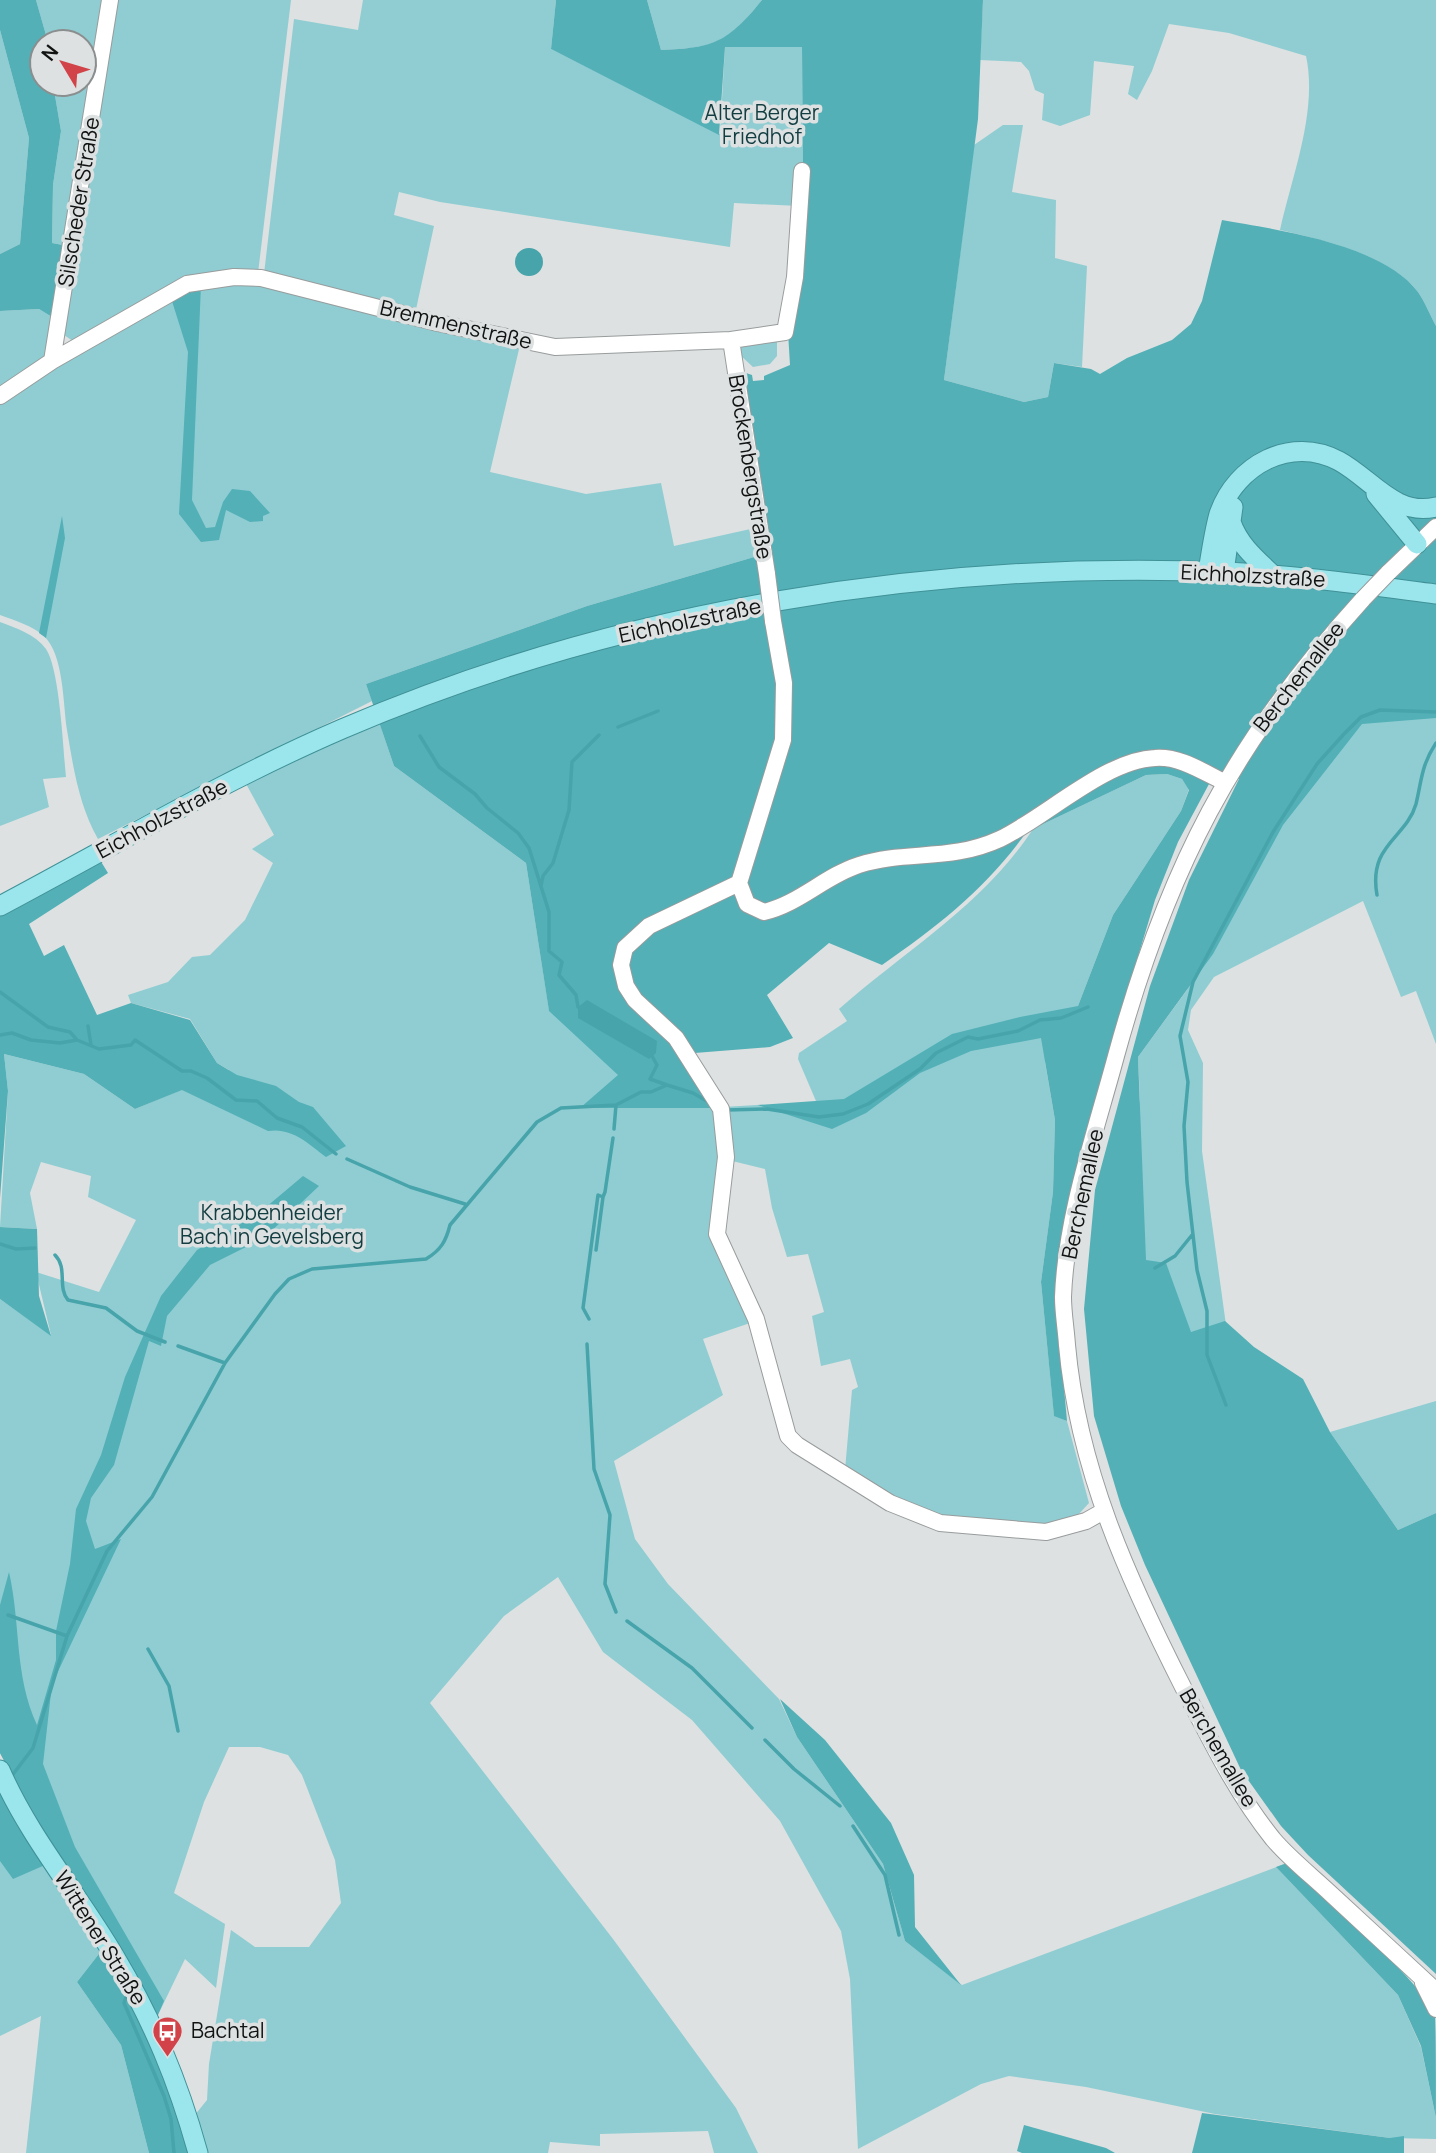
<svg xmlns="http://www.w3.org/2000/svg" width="1436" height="2153" font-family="Manrope,sans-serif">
<rect width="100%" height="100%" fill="#dde1e1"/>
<path fill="#8fcdd2" d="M36 0H106L68 246 52 243 53 185 61 131 53 84H84V42H48Z
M115 0H291L258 273 219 274 73 341 64 335Z
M363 0H556L551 49 720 134 725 47 802 46 803 175 799 206 734 203 730 247 440 202 399 192 394 215 434 226 415 314 264 274 294 19 358 30Z
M647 0H762C728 43 714 48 661 50Z
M983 0H1436V326C1430 315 1425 302 1418 292 1390 255 1323 240 1280 230 1292 176 1318 111 1306 56L1229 33 1169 24 1152 71 1137 100 1128 94 1134 66 1094 61 1090 115 1060 126 1042 120 1044 94 1035 90 1029 71 1021 62 980 60Z
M0 30 29 138 20 244 0 254Z
M1003 125H1023L1012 192 1056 200 1055 258 1087 266 1082 367 1054 363 1048 397 1024 402 944 380 974 145Z
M259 282 520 345 490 472 586 494 661 483 674 546 764 526 761 555 587 606 366 684 372 701 98 839C79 806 73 766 67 730 63 704 64 655 44 636 33 626 14 620 0 615V400L181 292Z
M39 309 57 320 46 359 0 391V311Z
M772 338 777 342V356L770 364 753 367 739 354 740 343Z
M0 622C16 628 35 634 46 649 60 670 63 749 66 777L43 779 49 807 0 826Z
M1436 642V1044L1416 991 1401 997 1363 901 1214 977 1191 1010 1188 1030 1203 1063 1202 1151 1226 1325 1227 1361 1095 1303 1140 1100 1138 1057 1187 990 1288 796Z
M379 722 394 766 526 863 549 1010 618 1066 723 1107 757 1105 816 1123V1101L798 1059 799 1053 847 1021 839 1009C907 949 988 902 1036 824L1041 825 1146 775 1167 774 1182 779 1189 789 1181 811 1113 915 1078 1006 1045 1062 1055 1120 1053 1192 1041 1282 1054 1415 1067 1421 1089 1503 1077 1516 1030 1528 915 1512 845 1470 852 1390 858 1387 850 1359 821 1366 812 1316 824 1312 808 1254 787 1257 772 1208 765 1169 724 1159 717 1212 753 1322 703 1339 723 1395 614 1461 635 1539 668 1584 779 1699 797 1737 883 1864 905 1941 962 1985 1287 1863 1277 1868 1398 1995 1421 2047 1436 2118V2139L1390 2138 1215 2114 1086 2087 1009 2076 981 2084 858 2149 850 1979 841 1931 780 1821 692 1720 603 1652 558 1577 504 1616 430 1703 613 1939 736 2108 758 2153H714L708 2131 600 2134V2146L550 2142 548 2153H204L194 2116 207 2100 209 2064 231 1930 255 1947H309L341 1903 335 1860 302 1775 288 1755 260 1747H229L204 1802 174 1893 225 1924 216 1988 185 1959 157 2017 0 1753V1299L51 1335 36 1272 99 1292 136 1220 88 1197 91 1176 41 1162 30 1193 37 1229 0 1227 8 1091 4 1054 84 1074 135 1109 229 1070 217 1063 190 1019 131 1003 128 995 168 982 192 957 210 955 245 920 273 863 252 849 274 835 245 782Z
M1436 1401V1513L1398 1530 1330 1432Z
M0 1860 45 1865 102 1950 77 1982 121 2045 149 2153H26L41 2016 0 2036Z"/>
<path fill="#53b0b7" d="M0 0H36L48 42H42V84H53L61 131 53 185 52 243 68 246 57 320 39 309 0 311V254L20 244 29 138 0 30Z
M556 0H647L661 50C714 48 728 42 762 0H983L978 119 944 380 1024 402 1048 397 1054 363 1091 369 1100 374 1127 358 1172 340 1191 324 1202 301 1222 220C1278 230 1382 244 1418 292 1425 302 1430 315 1436 326V718L1362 724 1283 825 1213 954 1138 1057 1146 1260 1166 1263 1191 1332 1225 1321 1254 1347 1303 1379 1330 1432 1398 1530 1436 1513V1974L1308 1855 1281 1826 1241 1770 1145 1565 1121 1506 1094 1416 1084 1309 1095 1190 1150 986 1189 880 1239 779 1177 752 1164 761 1191 770 1209 784 1178 842 1155 900 1104 1070 1056 1301 1067 1421 1054 1416 1041 1282 1053 1192 1055 1120 1041 1038 971 1051 920 1073 866 1113 832 1129 757 1105 844 1099 952 1034 1020 1017 1078 1006 1113 915 1181 811 1189 790 1182 779 1167 774 1146 775 1041 825 1033 823C991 884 943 923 882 965L829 943 767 995 793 1038 770 1047 682 1054 718 1108H580L618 1075 549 1011 526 863 394 766 366 684 587 606 761 555 740 371 752 375 753 381 764 380V376L790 365 788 332 803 175 802 47H725L719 135 551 49Z
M201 285 192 500 206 528 215 527 223 502 232 489 250 491 270 513 263 516V521L250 522 226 510 219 540 201 542 179 514 188 352 171 298Z
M62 516 65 538 46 638 39 633Z
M100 860 108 873 29 924 44 956 64 945 97 1015 131 1003 190 1020 217 1063 237 1075 276 1086 299 1102 313 1107 346 1146 326 1157C308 1143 291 1127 268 1131L182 1090 135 1109 84 1074 4 1054 8 1091 0 1198V916Z
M303 1176 319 1186 264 1238 210 1265 167 1316 161 1346 149 1341 114 1465 91 1498 86 1521 95 1549 121 1539 52 1684 43 1764 75 1847 164 2001 157 2017 49 1848 0 1753V1605L9 1572C21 1625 14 1675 37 1725L56 1660V1631L70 1564 76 1509 101 1455 125 1377 161 1296 197 1250 259 1213Z
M0 1227 37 1229 39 1296 51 1336 0 1299Z
M780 1699 825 1740 891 1823 914 1875 915 1927 961 1985 905 1941 883 1864 797 1737Z
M0 1784 45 1865 13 1879 0 1861Z
M1287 1863C1318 1893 1424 1982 1435 2016 1436 2031 1436 2097 1436 2118L1421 2046 1398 1995 1276 1867Z
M102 1950 160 2055 192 2153H149L121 2045 77 1982Z
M1202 2113 1390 2138 1404 2136V2153H1192Z
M1024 2125 1106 2148 1115 2153H1022L1017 2151Z"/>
<path fill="#47a4ab" d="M515 262a14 14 0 1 1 28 0a14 14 0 1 1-28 0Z
M587 1000 657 1041 656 1053 649 1059 578 1018V1007Z"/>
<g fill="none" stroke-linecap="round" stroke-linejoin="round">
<path stroke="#47a4ab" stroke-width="3.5" d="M618 727 658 711
M420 736 439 767 475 794 487 808 518 833 529 848 549 912V951L562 962 559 975 576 995 578 1007
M541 886 543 876 553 863 569 810 572 762 599 735
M1377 895C1368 844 1406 839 1416 804 1422 779 1421 766 1436 743
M0 992 48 1027 70 1032 77 1040
M88 1026 91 1045
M0 1035 12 1033 31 1040 60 1043 77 1040 99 1049 131 1045 135 1040 182 1071H191L207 1078 236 1100 257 1101 277 1118 302 1127 336 1154
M652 1056 657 1065 650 1079 667 1085
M727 1110 767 1109 819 1117 843 1114 868 1104 920 1069 936 1053 968 1037 978 1039 1018 1031 1040 1020 1061 1018 1088 1007
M614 1129 616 1105
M347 1159 410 1187 465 1204
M0 1244 16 1249 35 1248
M596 1250 603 1197
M55 1255C68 1268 57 1287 68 1300L106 1308 137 1331 165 1342
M1155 1268 1175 1256 1192 1235
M589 1319 583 1308 598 1195 603 1197 605 1192 613 1138
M587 1344 594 1469 610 1515 605 1584 616 1612
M178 1346 225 1363
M1226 1405 1207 1355V1311L1197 1270 1187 1182 1184 1126 1188 1082 1180 1036 1193 982 1273 832 1317 764 1344 734 1361 717 1380 710 1436 712
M8 1615 67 1636
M627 1621 692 1668 752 1728
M148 1649 169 1686 178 1731
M765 1740 794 1769 840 1806
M11 1777 33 1748 67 1636 107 1551 152 1497 225 1363 275 1294 289 1279 312 1269 426 1259C441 1250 446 1241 450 1225L537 1122 561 1108 616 1105 641 1092H651L667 1085 693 1093 710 1103
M853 1826 885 1875 899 1935
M127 1994 124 2003 164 2096 171 2119 174 2153"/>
<defs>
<path id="minor" d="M731 340 767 574
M52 361 110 0
M0 396 52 361 187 284 234 277 261 278 438 323 555 347 731 340 785 332 795 277 802 171
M1388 573 1436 527
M1363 599C1232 743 1167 870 1116 1056 1095 1134 1066 1216 1063 1297 1063 1313 1066 1329 1067 1345 1078 1469 1128 1579 1184 1689 1211 1741 1236 1793 1273 1839 1290 1859 1312 1876 1331 1894 1366 1926 1401 1959 1436 1991
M773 621 784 683 783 740 739 883 747 904 764 912C799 904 825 876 859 865 906 850 950 862 1000 839 1046 817 1105 760 1155 758 1180 756 1203 772 1224 782
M739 883 649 926 625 948 621 965 626 986 635 1000 676 1038 721 1109 726 1157 717 1234 756 1319 788 1436 797 1445 890 1503 940 1523 1046 1532 1086 1521 1102 1512
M1423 1983 1436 2009"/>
<path id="major" d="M1376 494 1417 544
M1231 522C1239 545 1256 559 1273 575
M1208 572C1211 553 1214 532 1219 514 1236 465 1291 435 1339 461 1372 479 1395 517 1436 507
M1224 572 1233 507
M0 906C113 846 224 780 342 729 619 610 926 560 1226 572 1296 575 1366 585 1436 594
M0 1770C29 1837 78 1894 115 1957 153 2021 178 2081 198 2153"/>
</defs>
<use href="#minor" stroke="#989c9c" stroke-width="18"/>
<use href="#major" stroke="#3f9197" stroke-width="21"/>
<use href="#minor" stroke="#fff" stroke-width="16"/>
<use href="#major" stroke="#9be6ec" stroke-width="19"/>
<defs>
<path id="minor-bridge" d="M767 574 773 621
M1363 599 1388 573"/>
</defs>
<use href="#minor-bridge" stroke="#989c9c" stroke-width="18" stroke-linecap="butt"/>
<use href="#minor-bridge" stroke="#fff" stroke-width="16"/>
</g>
<defs>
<symbol id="bus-pin" viewBox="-11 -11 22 30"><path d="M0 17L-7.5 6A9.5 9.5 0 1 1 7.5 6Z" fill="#d24349" stroke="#dde1e1"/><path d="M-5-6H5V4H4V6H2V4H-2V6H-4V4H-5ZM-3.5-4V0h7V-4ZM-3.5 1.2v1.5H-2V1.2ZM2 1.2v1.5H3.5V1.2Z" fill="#fff"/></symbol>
</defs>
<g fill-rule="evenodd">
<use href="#bus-pin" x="150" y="2014" width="35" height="47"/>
</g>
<g text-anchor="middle" stroke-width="7" stroke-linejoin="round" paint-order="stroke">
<g font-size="21" fill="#123d41" stroke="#dde1e1">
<text x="762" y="120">Alter Berger<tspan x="762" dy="24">Friedhof</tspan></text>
<text x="272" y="1220">Krabbenheider<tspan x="272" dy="24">Bach in Gevelsberg</tspan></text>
</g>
<g font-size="21" fill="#111212" stroke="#dde1e1">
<text transform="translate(79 202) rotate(-81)" y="7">Silscheder Straße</text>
<text transform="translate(456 325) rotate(13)" y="7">Bremmenstraße</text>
<text transform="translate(750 467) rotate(81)" y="7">Brockenbergstraße</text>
<text transform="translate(1253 576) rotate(3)" y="7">Eichholzstraße</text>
<text transform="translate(690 621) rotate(-12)" y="7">Eichholzstraße</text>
<text transform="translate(1299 677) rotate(-52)" y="7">Berchemallee</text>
<text transform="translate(162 819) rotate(-28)" y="7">Eichholzstraße</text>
<text transform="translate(1083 1194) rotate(-78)" y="7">Berchemallee</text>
<text transform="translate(1218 1748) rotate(60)" y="7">Berchemallee</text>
<text transform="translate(100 1938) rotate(58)" y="7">Wittener Straße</text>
</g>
<g font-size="21" fill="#111212" stroke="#dde1e1" text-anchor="start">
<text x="191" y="2038">Bachtal</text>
</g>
</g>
<g transform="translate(63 63) rotate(308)"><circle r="33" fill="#dde1e1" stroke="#8b8e8e" stroke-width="2"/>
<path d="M0-5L12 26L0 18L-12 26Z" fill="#d24349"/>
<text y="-10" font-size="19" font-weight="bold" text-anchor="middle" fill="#111212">N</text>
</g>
</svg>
